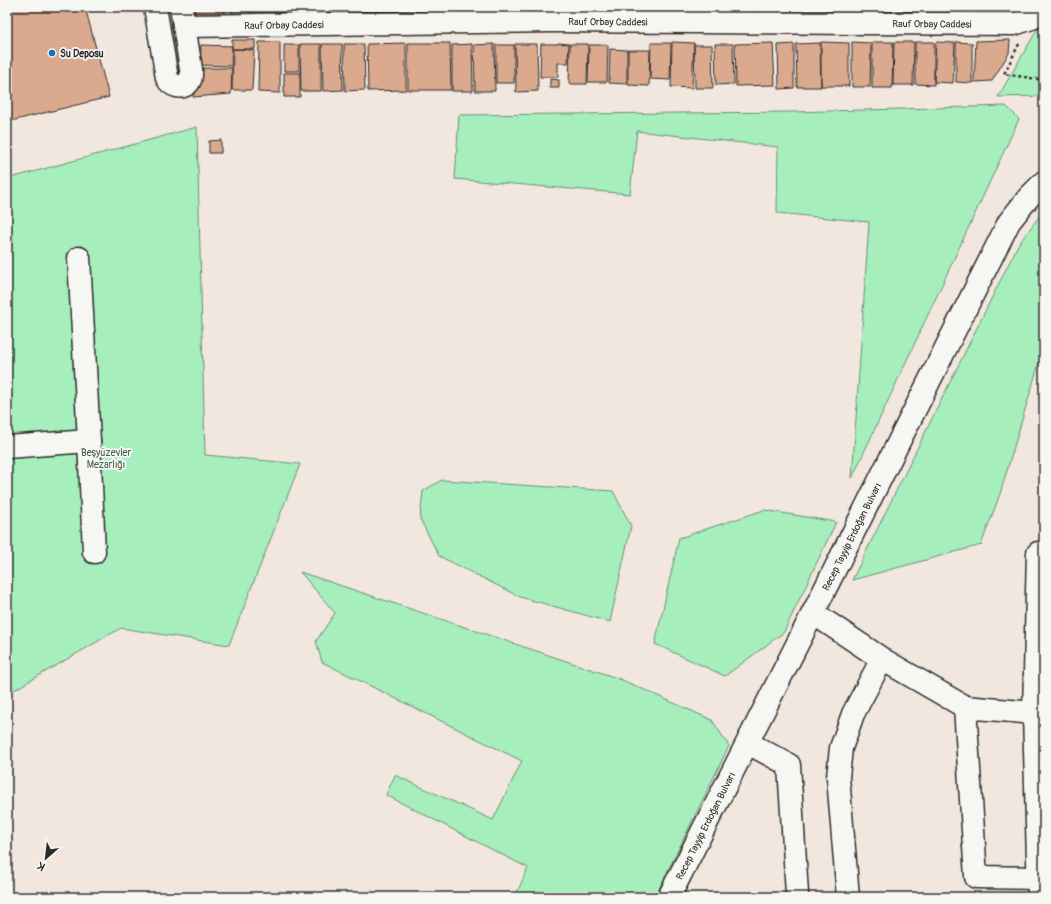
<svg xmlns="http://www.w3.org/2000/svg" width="1051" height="904" font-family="Pangolin,sans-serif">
<rect width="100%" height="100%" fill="#f1e7de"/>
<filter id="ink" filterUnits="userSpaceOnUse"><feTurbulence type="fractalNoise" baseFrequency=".025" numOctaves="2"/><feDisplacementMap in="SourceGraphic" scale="8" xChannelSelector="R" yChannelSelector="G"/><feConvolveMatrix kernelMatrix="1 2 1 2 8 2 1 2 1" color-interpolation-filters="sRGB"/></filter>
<g filter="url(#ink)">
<path fill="#a6efbd" stroke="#688d74" d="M1044 18V96L998 97Z
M1006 106 1019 119 852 478 869 222 777 213 778 147 637 131 630 194 455 179 459 115 793 112Z
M197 127 205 455 300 464 229 645 121 628 7 694V179Z
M1044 210V346L1000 494 981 545 852 580 1018 245Z
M442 480 613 491 631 526 610 622 520 597 439 556 420 519 423 491Z
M764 510 836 522 784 632 725 676 655 644 679 538Z
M300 572 620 679 712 720 729 746 655 897H515L528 868 386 795 395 775 493 820 522 761 322 662 316 641 335 613Z"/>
<path fill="#dbaa8e" stroke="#2b2b2b" d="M15 7H85L109 97 7 122V9Z
M195 7H225V15H195Z
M232 7H249V16H232Z
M252 7H296V14H252Z
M321 7H342V16L321 17Z
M343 7H363L364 15H344Z
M365 7H385V14H365Z
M387 7H408V15L387 14Z
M410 7H430V9H410Z
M433 7H450V13H433Z
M453 7H471V13H453Z
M477 7H494V18H477Z
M496 7H513V14L497 15Z
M517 7H540L539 16 516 15Z
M562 7H585V14H562Z
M589 7H606V15L589 14Z
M609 7H627L626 14 609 13Z
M632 7H648V9L632 8Z
M654 7H669V14H653Z
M673 7H691V14L673 13Z
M696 7H710L711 11H696Z
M715 7H732V12H715Z
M735 7H756V12H735Z
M761 7H785V14L762 15Z
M803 7H826V16L803 17Z
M827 7H851V16H827Z
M852 7H891V15H852Z
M892 7H913L914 15H892Z
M914 7H936L937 14 914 15Z
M937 7H957L958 15H937Z
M958 7H977V15H958Z
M978 7H999V15H978Z
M1000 7H1025V16H1000Z
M232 40H255V49H232Z
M1010 40 1009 53 992 81 974 82 976 41Z
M259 42H280V93L258 92Z
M672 42 694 43 692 88 671 87Z
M821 42 849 43V86H821Z
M852 42 871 43 870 87H852Z
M872 42H893L892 88H872Z
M894 42H914L913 85H893Z
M915 42H934V85L915 84Z
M936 42 955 43 953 83 934 82Z
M956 42 972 43V83L956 82Z
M406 43V90L368 91 367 44Z
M408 43H450L451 90H408Z
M558 43 569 44 568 63H558V77H540L541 44H558Z
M651 43H671L670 80 650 79Z
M773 43 775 85 736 86 735 44Z
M820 43 821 87H797L796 44Z
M300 44H321V91H301Z
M322 44H342L343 90 323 91Z
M344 44H364L365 90 345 91Z
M472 44 473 91H452V45Z
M494 44 495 91H475L474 45Z
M515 44H537L538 91 516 92Z
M570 44H588L587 84H569Z
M715 44H733L734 84 716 85Z
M794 44V88L779 89 778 45Z
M201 45 232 46 231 66 200 65Z
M284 45H299V71H284Z
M496 45H514V83H496Z
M589 45H608L607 82H588Z
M694 45H712L713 88H695Z
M233 49 254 50 252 90H232Z
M610 49 627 50V84L609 83Z
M628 50H650L649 86 628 85Z
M194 68H232L231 94 193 97Z
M284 73H300V97H284Z
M550 79 559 80V88H550Z
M221 140V153H209V141Z"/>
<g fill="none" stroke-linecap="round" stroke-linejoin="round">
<defs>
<g id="minor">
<path d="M155 7 167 78C171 86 182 90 189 82 192 78 191 73 191 69L181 7"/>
<path id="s1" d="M184 26 552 21 1014 24 1032 18 1042 7"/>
<path d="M79 258 89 441 94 552"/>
<path d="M7 447 89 441"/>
<path d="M813 613 882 659 965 707 1034 713 1039 897"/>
<path d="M965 707 976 877 1039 878"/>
<path d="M1034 713 1038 553"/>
<path d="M748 743 789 765 797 894"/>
<path id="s2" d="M669 897 813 613 1009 222 1029 197 1044 182"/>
<path d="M848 897 838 777 841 748 853 714 882 659"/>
</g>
</defs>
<use href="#minor" stroke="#2b2b2b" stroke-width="25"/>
<path stroke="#2b2b2b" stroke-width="2.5" stroke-dasharray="3 3" stroke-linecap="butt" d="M1019 44 1004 74 1044 80"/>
<use href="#minor" stroke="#f6f6f2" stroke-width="22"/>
</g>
</g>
<circle fill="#1f6fb2" stroke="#f6f6f2" stroke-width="1.5" cx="52" cy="53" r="4"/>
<g text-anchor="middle" stroke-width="3.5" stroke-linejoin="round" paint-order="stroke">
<g font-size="10" fill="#2b2b2b" stroke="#f6f6f2">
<text dy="4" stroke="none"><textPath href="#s1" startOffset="424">Rauf Orbay Caddesi</textPath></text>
<text dy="4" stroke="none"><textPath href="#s1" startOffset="748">Rauf Orbay Caddesi</textPath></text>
<text dy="4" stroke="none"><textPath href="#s1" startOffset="100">Rauf Orbay Caddesi</textPath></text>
<text dy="4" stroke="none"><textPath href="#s2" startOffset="404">Recep Tayyip Erdoğan Bulvarı</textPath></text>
<text dy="4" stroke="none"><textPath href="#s2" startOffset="80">Recep Tayyip Erdoğan Bulvarı</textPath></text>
</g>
<g font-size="10" font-weight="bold" fill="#2b2b2b" stroke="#f6f6f2" text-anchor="start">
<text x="60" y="57">Su Deposu</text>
</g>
<g font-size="10" fill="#4a5c50" stroke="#f6f6f2">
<text x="106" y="456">Beşyüzevler<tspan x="106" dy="12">Mezarlığı</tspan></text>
</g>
</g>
<rect width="1051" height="904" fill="none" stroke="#f6f6f2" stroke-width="24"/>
<rect x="12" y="12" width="1027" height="880" fill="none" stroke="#2b2b2b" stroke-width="1.5" filter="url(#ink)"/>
<g transform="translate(46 858) rotate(208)" stroke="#f6f6f2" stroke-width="3" paint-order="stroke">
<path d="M0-3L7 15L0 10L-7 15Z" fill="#2b2b2b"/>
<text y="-6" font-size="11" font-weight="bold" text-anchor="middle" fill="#2b2b2b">K</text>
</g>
</svg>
